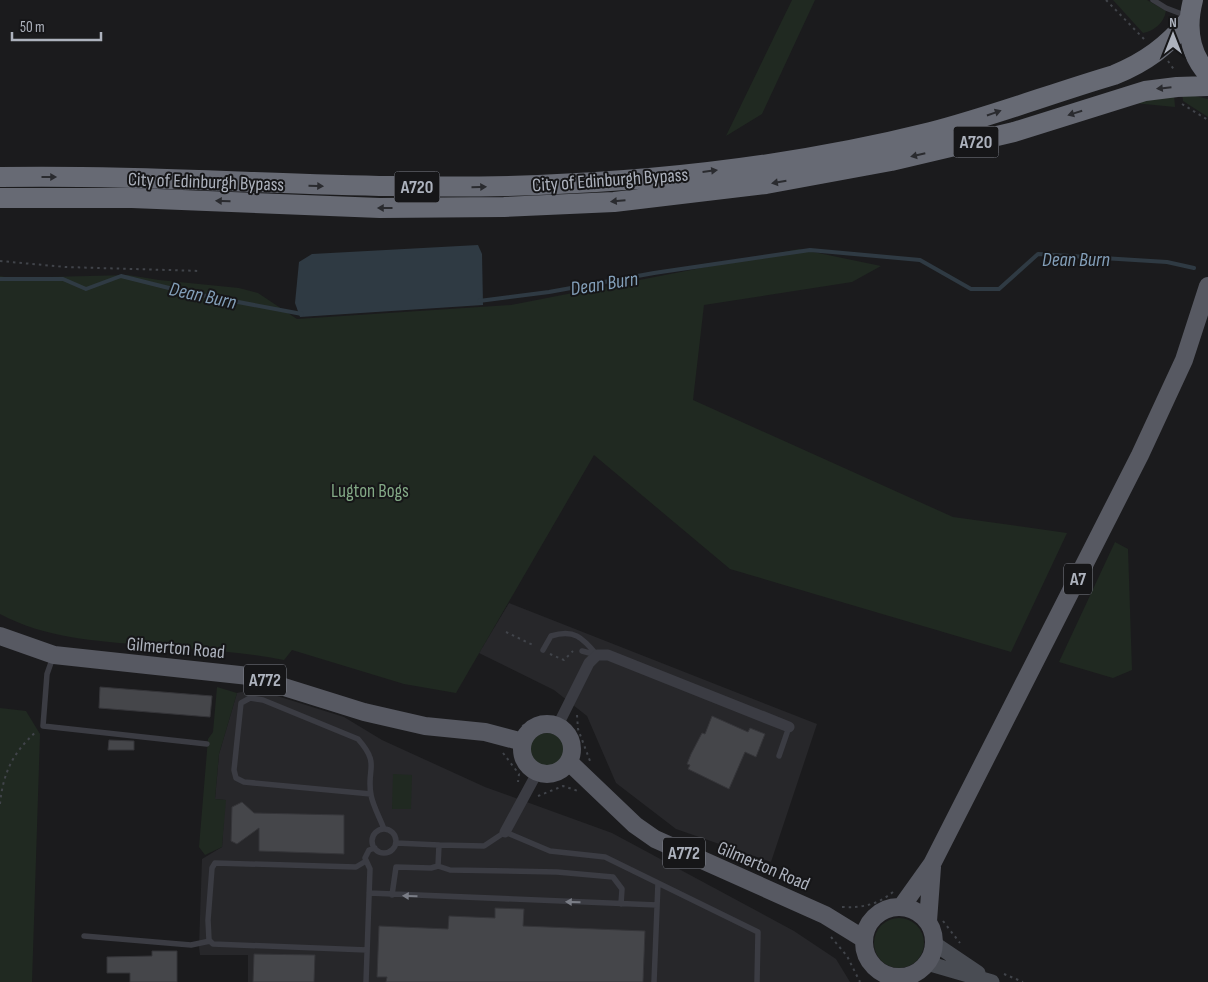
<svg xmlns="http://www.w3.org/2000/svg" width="1208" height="982" font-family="'Sofia Sans Condensed',sans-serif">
<rect width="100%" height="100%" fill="#1b1b1d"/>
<path fill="#27272a" d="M509 603 817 724 771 862 676 829 616 783 587 716 554 690 479 653Z
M255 689 344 717 382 740 485 787 612 833 794 931 836 959 850 982H248V955H200L199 947 202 859 222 847 225 800 215 799 219 754 237 693Z"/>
<path fill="#202921" d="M792 0H815L762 114 726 136Z
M1113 0H1147L1166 11C1164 23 1154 31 1143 33Z
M1182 93 1208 99V117L1183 101Z
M1174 94 1175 107 1134 103Z
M799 249 881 266 852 282 704 305 693 400 953 517 1067 533 1011 652 730 569 594 455 456 693 404 684 292 650 284 660C238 651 191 649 144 645 95 641 45 638 0 614V276L10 278 128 275 159 280 239 288 258 293 297 319 511 305Z
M1115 542 1128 549 1132 670 1113 678 1059 662Z
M217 687 237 693 219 754 215 799 226 800 222 847 205 855 199 847 208 739 213 732Z
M0 708 26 711 40 734 32 982H0Z
M530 750a17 17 0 1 1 34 0a17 17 0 1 1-34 0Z
M393 774 412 775 411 809H392Z
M874 943a25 25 0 1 1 50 0a25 25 0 1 1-50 0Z"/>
<path fill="#2f3a43" d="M478 245 482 254 483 305 300 317 295 303 299 262 312 254Z"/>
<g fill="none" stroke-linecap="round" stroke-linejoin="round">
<path stroke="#2f3a43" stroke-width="4" d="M0 279H63L86 289 121 276 185 292 302 314
M479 301 549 292 654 273 810 250 920 260 971 289H999L1038 254 1167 262 1194 268"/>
</g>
<path fill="#45464a" stroke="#353539" d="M100 687 212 696 210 717 99 708Z
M712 716 748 732 750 728 765 734 756 757 745 752 729 789 688 769 690 765 687 764 691 754 702 733 705 734Z
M109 740 134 741V750H108Z
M242 802 254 813 344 815V854L259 851V828L237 844 231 841 232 807Z
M495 908 524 909 523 926 645 931 643 982H386L387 977H377L379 926 448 929 449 916 495 918Z
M152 951H177V982H130V973H107V957L152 956Z
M254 954 315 955 314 982H253Z"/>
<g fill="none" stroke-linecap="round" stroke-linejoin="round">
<path stroke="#41444a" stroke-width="2" stroke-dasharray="2.5 4" stroke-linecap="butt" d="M1106 0 1144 39
M1168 61 1175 71
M1182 104 1208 120
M0 261 65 267 201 271
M506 632 535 646
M550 654 564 660 573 651
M577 715 578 729 590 761
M522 726 548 717
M503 753 519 774 518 782
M538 796 563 786 578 791
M0 804C3 773 13 752 37 731
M842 907C862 908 877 905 893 892
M943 921 960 943
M831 937 847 956 860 982
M1004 974 1023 982"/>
<path stroke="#3b3c43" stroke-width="5.5" d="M1153 0 1166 8 1187 16
M543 650 551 636C574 629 582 637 597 655
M582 651 597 655
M53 657 47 674 43 726 207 744
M779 756 789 727
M371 794 244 782 236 778 234 770 241 703 250 698 263 700 358 739C381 765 366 768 371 795 373 806 380 818 384 829
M372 841a12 12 0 1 1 24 0a12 12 0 1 1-24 0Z
M396 843 439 845
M366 861 356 867 215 863 212 868 208 920 209 940 213 944 367 950
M369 893 657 905
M392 895 396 867 431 868 438 866
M621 904 622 889 613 877 557 872 450 870 438 866 439 845 484 846 505 832 550 851 605 857 758 932 757 982
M84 936 191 945 210 941
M366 982 370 869 365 858 369 850 375 848
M654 982 658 883"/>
<path stroke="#3b3c43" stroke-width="11" d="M557 727 589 663 597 655H608L789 727
M505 832 537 773"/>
<path stroke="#494c53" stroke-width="15" d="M935 944 978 973
M927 963 992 982"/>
<path stroke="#575962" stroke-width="18" d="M0 636 54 655 249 676 364 712 425 726 485 732 523 742
M522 749a25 25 0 1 1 50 0a25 25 0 1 1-50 0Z
M569 762 635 825 655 839 825 915 864 939
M902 906 932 864 1140 455 1184 360 1208 286
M864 942a35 35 0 1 1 70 0a35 35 0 1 1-70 0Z
M928 921 932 867"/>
<path stroke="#676a74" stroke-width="20" d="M1193 0C1186 27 1189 53 1208 74
M0 177C180 174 358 192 538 185 669 180 803 164 931 132 993 116 1053 93 1114 75 1146 62 1167 46 1189 20
M0 198H132L380 208 504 207 614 202 766 184 891 161 1014 132 1145 91 1177 87 1208 86"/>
</g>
<defs><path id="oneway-solid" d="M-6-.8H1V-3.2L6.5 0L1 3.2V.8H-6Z" transform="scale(1.25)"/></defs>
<g fill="#2a2b2f">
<use href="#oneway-solid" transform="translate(1164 88) rotate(174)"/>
<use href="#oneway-solid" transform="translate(994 113) rotate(-19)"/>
<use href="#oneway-solid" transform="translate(1075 113) rotate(163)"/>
<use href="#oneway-solid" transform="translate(918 155) rotate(167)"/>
<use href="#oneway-solid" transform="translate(710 171) rotate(-7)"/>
<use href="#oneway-solid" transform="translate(49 177)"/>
<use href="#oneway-solid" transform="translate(779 182) rotate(170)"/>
<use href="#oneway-solid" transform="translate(316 186) rotate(2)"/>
<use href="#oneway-solid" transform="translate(479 187) rotate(-2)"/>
<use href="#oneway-solid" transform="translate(223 201) rotate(-178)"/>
<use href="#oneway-solid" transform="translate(618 201) rotate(175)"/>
<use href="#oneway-solid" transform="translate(385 208) rotate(-180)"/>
</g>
<g fill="#7a7d86">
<use href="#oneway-solid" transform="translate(410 896) rotate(-178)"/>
<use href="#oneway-solid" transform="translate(573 902) rotate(-178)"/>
</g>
<g text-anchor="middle" stroke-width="4" stroke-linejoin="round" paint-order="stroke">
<g fill="#161618" stroke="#80838c" stroke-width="1">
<rect x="953.5" y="126.5" width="45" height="31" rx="4"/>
<rect x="394.5" y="171.5" width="45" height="31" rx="4"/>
<rect x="1064" y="563.5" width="28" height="31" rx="4"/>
<rect x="244" y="664.5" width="42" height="31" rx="4"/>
<rect x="663" y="837.5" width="42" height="31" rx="4"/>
</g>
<g font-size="18" font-weight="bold" fill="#adb2bd">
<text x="976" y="148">A720</text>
<text x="417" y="193">A720</text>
<text x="1078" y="585">A7</text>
<text x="265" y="686">A772</text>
<text x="684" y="859">A772</text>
</g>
<g font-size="19" fill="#adb2bd" stroke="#161618">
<text transform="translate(610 179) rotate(-4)" y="7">City of Edinburgh Bypass</text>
<text transform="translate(206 181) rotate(2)" y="7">City of Edinburgh Bypass</text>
<text transform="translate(176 647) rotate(5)" y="7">Gilmerton Road</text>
<text transform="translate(764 865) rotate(23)" y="7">Gilmerton Road</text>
</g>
<g font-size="19" fill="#83a986" stroke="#161618">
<text x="370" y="497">Lugton Bogs</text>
</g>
<g font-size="20" font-style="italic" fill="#839fb9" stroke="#161618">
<text x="1076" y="266">Dean Burn</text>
<text transform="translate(604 283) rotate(-9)" y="7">Dean Burn</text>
<text transform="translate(203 295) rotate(12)" y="7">Dean Burn</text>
</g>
</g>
<g transform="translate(1173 35)" stroke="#161618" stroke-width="4" paint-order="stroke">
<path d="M0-4L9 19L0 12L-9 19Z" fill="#adb2bd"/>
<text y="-8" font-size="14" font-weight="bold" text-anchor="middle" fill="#adb2bd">N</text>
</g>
<path d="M12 32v8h89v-8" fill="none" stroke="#adb2bd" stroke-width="2.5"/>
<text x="20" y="32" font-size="15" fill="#adb2bd" stroke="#161618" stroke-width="4" paint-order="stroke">50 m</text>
</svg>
